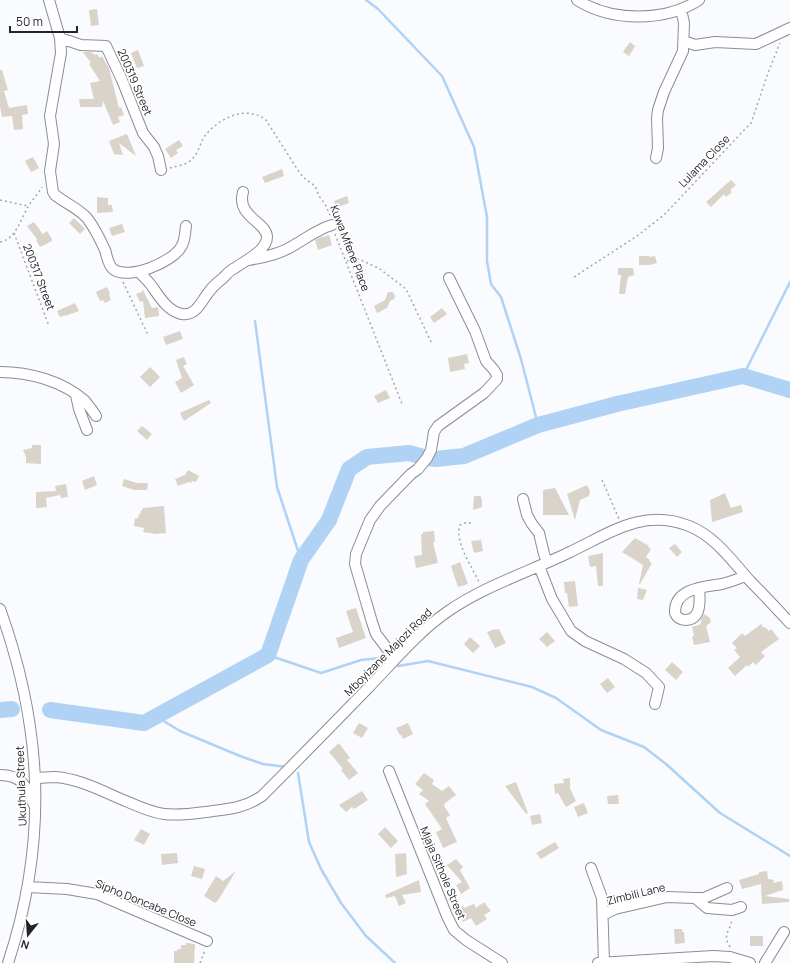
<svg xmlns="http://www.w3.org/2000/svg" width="790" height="963" font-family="Manrope,sans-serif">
<rect width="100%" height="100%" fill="#f9fbff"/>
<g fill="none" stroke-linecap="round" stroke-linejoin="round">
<path stroke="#b0d2f4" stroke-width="2.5" d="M366 0 378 9 442 76 474 147 487 217V261L491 284 501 297 521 359 538 425
M255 321 277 487 301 560
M743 376 790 282
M268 655 321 673 361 660 380 658
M398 666 428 661 532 687 556 698 601 730 644 747 666 764 720 813 790 856
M157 717 180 731 240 756 263 764 287 767
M298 773 309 842 321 869 341 903 366 936 395 963"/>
<path stroke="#b0d2f4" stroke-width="16" d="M0 710 12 709
M50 710 144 723 268 655 301 560 329 520 349 469 367 457 409 453 427 458 436 459 464 456 538 425 617 404 743 376 790 390"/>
</g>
<path fill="#dad3ca" d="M97 9 99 25 91 26 89 10Z
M630 42 635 46 629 56 623 52Z
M138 50 144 66 137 68 131 53Z
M83 52H91L95 55 97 54 100 58 102 56 109 68 119 108 121 107 124 115 118 117 120 122 113 125 103 101 102 107H80L79 99H94L90 83 100 81 89 64 91 63Z
M0 70H2L8 90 4 91 9 108 27 105 28 114 22 115 23 129 14 130 12 116 2 117 0 107Z
M127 134 136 156 119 143 123 155 114 154 109 141Z
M179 140 183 146 176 150 178 153 171 158 165 149Z
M33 157 39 168 31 172 25 161Z
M282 169 284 176 265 183 262 177Z
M731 180 736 185 730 190 732 192 726 197 724 194 711 207 706 202Z
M347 196 349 203 336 208 334 201Z
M97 197 108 198V205H112L113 212 97 213Z
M74 218 85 229 80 234 69 223Z
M34 222 43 234 47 231 52 239V241L40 247 36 240 37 239 27 226Z
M122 224 125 232 112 236 109 228Z
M329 235 332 245 318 250 315 240 323 236V237Z
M639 256H649V257L655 256 657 263 649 265H639Z
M618 268H633L634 275 628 277 625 294H619L621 275H618Z
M107 287 110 293 109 294 111 300 105 303 103 300 100 301 96 292Z
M142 290H143L152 308 158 307 159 316 145 318 143 301 140 302 136 294 142 292Z
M388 292H393L395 296 394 299 390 301 387 308 377 313 374 306 385 300Z
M75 303 79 311 65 316V315L60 317 57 311Z
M442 308 447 314 434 323 430 317Z
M180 331 183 339 166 345 163 337Z
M467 354 469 363 464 364 465 369 450 372 448 358Z
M184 357 187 364 183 366 194 385 181 393 175 382 182 378 176 360Z
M150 367 160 377 150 387 140 377Z
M386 390 390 398 378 403 374 396Z
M209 400 211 403 184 421 180 413Z
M142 426 152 434 147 440 137 431Z
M32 445H41V464L26 463V457L23 450 32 448Z
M188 470 199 476 196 482 192 481 191 483 189 482 178 486 175 479 185 475Z
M94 476 97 485 85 490 82 481Z
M124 479 137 483H148L147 490H134L122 486Z
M66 484 68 497 61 498 60 495 46 498 47 507 36 508V492L56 491 55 486Z
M587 485 590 491 589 496 580 500 575 520 567 494Z
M555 488 569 515H543V490Z
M725 493 731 508 741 505 743 512 712 522 710 500Z
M474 496H481V499H482V507L473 510Z
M164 506 166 533 156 534 143 532 144 528 134 526 135 518 137 519 143 508Z
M434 531 435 542H433L438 563 416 568 414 556 422 555 421 534H423V532Z
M635 538 649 546 648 547 651 549 646 557 650 560 649 561 652 563 640 584H639L643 565 622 552Z
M481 540 483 551 474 553 471 541Z
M675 544 682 552 677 557 669 548Z
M603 553V586H598L596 566 590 567 588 556Z
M460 562 468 584 458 587 451 566Z
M575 581 578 606 569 607 567 593H565L564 582Z
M638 588 647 590 643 600 637 599Z
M356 608 366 638 339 648 336 638 353 632 346 611Z
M704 614 710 618 711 622 706 626 710 642 694 645 692 637 694 636 692 627 701 624V619Z
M761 624 764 628 765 627 769 631 771 629 779 639 761 652 765 656 756 665 753 662 748 667 747 665 735 676 728 668 740 657 734 650 737 648 732 643 742 633 745 636Z
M495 629V630L499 629 506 643 495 648 487 632Z
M547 632 555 641 547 647 539 639Z
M470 637 480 646 473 653 464 644Z
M672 662 683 672 676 680 665 670Z
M608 678 615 687 607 693 600 684Z
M359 723 368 728 362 738 353 733Z
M408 723 413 734 403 739 401 735H400L396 728Z
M339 743 350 758 347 760 358 773 349 780 341 770 343 769 329 752Z
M424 773 434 780 432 784 442 791 449 786 456 795 444 804 445 805 444 806 450 815 446 818 457 842 443 848 436 832 442 829 425 804 429 801 419 794 423 790 415 784Z
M570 778V788L576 801 566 807 558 793 555 794 554 784 564 783 563 779Z
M516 782 528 813 526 814 505 786Z
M362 791 368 800 354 809 352 807 346 812 339 805Z
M618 795 619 804H608L607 796Z
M584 803 588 813 578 817 574 807Z
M540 814 542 823 532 825 530 816Z
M385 827 398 841 391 848 378 834Z
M141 829 150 834 144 845 134 840Z
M555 842 559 848 541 859 536 853Z
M177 853 178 863 162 865 161 854Z
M406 853 407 874 396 877 395 854Z
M456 859 463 867 460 870 470 888 461 894 456 885 462 882 447 865Z
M194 866 205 869 202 879 191 876Z
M236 871 217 902 216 901 215 903 204 896 216 876 223 881Z
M767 871 768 879 774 880 773 883 782 881 783 890 765 896 789 899V902L762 904 761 884 742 889 739 880 759 874V872Z
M419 880 421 892 402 895 406 903 399 906 395 896 386 898 385 895Z
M484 902 491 911 484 915 487 919 476 926 471 918 463 922 457 909 463 906 464 908 474 904 476 908Z
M674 929H682V932H684L685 943 675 944Z
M750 936H763V946H750Z
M186 943 195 944 194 963H174V951H177L178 949H181V945H186Z"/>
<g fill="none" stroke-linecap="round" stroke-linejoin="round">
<defs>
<path id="minor" d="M49 0 60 38 61 53 50 116 54 144 50 171 53 192 55 195C65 203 78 208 87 218 94 227 100 239 105 250 107 256 108 265 113 269 128 281 173 262 181 247 185 242 185 233 186 226
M577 0C612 22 665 22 699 0
M60 38 81 45 106 46 122 80 143 133 154 147 158 156 161 170
M684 41 695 45 715 42 756 44 790 28
M656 158 658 148 657 118 658 110 664 92 683 51 684 23 681 9
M248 260C265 257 281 254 296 244 308 237 318 229 332 225
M139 272C143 276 148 281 151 285 159 296 167 311 182 314 196 316 201 302 208 293 212 287 218 282 223 278 227 274 230 270 235 268 244 261 267 251 267 237 267 222 236 217 243 192
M0 372C29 372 63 381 85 401 89 406 93 411 96 416
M76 395 79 409 87 430
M523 499 527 515 532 524 539 533 544 554 547 562
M539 566 552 599 571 631 585 641 624 659 646 673 659 687 655 704
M699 588C700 599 702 619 686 620 681 620 677 618 675 613 674 588 704 587 722 584 730 582 738 579 745 576
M0 609C43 728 48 842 8 963
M395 659 376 634 372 622 355 564 356 554 370 520 380 506 411 474 418 469 427 458 431 450 434 432 438 426 484 393 497 379V375L494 370 486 361 475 331 449 278
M389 771 447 916 454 930 466 940 502 963
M0 775C21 775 27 786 34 805
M36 778C42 778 48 777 54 777 77 778 100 790 121 799 135 805 149 812 164 814 180 816 197 813 213 811 231 809 246 807 262 796 298 760 334 723 370 686 394 661 418 632 447 612 484 586 529 572 570 552 610 533 643 508 689 526 715 536 733 562 751 582 764 595 777 609 790 623
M591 868 602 898 604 963
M28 887 67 889 97 894 207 941
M695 898H704L727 888
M603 915 615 909 667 897 695 898 707 908 732 910 741 907
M598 963 713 956 730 957 750 963
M765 963 784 932"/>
</defs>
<use href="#minor" stroke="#8a8d96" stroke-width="12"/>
<path stroke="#a5a7ab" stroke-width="1.5" stroke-dasharray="2 3" stroke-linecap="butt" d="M170 168C177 166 187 165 192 159 198 154 200 144 204 137 217 119 246 104 266 120L299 172 304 178 315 186 319 196 325 204 330 215
M0 200 28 206
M14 233 49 326
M335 234 402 404
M0 242C16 239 20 220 28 207 32 200 38 194 42 187
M347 261 359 259 380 269 406 289 432 344
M574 277 637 236 664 215 747 127 751 123 768 73 780 43
M123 282 148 335
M602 480 619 519
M471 523H465L460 525C454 541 472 567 479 582
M730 947C722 934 730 932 732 919
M200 963 205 950"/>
<use href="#minor" stroke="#fff" stroke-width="10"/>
</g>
<g text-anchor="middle" stroke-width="3.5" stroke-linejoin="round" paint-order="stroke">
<g font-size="11" fill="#222427" stroke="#fff">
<text transform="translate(135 82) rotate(67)" y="4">200319 Street</text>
<text transform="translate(704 161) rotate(-46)" y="4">Lulama Close</text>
<text transform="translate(350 248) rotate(69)" y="4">Kuwa Mfene Place</text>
<text transform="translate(39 277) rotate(69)" y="4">200317 Street</text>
<text transform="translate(388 652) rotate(-45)" y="4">Mboyizane Majozi Road</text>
<text transform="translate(21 786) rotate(-92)" y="4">Ukuthula Street</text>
<text transform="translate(443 873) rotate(67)" y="4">Mjaja Sithole Street</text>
<text transform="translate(636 894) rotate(-14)" y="4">Zimbili Lane</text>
<text transform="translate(146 903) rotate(22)" y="4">Sipho Doncabe Close</text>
</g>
</g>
<g transform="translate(28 935) rotate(197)" stroke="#ffffff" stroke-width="3" paint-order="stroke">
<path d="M0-3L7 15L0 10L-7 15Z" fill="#222427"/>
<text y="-6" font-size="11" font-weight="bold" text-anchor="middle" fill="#222427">N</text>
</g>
<path d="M10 26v6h67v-6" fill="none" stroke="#222427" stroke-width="2"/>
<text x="16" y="26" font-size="12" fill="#222427" stroke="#ffffff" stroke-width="3" paint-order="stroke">50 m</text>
</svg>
